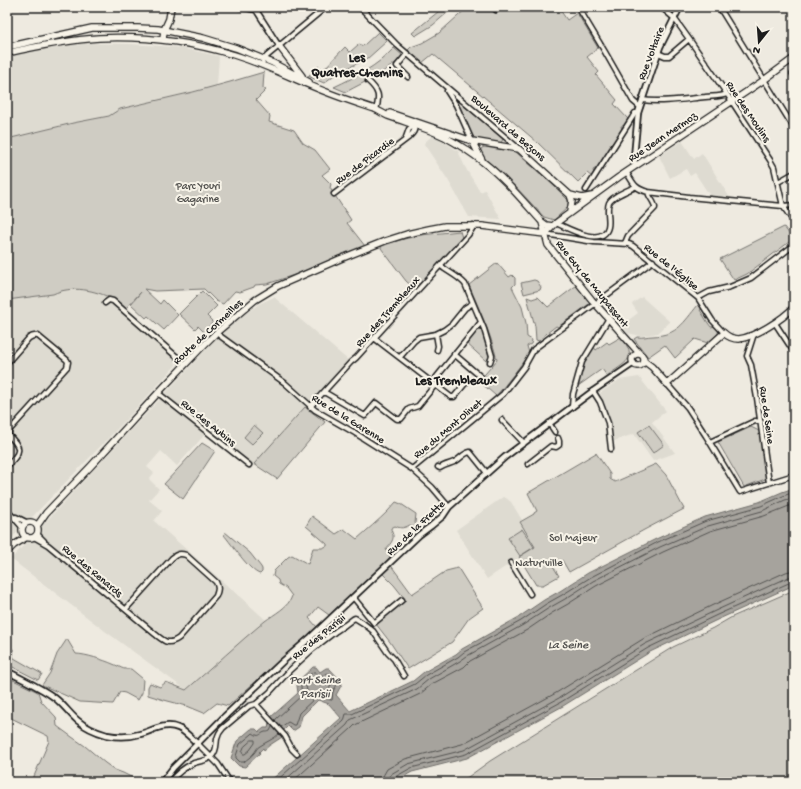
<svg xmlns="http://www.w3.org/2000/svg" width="801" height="789" font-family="'Gochi Hand',sans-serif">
<rect width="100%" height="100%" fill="#eeeae0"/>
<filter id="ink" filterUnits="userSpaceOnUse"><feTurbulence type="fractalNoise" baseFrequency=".025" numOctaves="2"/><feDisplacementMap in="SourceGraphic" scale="8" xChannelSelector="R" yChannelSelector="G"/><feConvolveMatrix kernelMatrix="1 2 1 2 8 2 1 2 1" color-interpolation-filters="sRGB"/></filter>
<g filter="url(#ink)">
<path fill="#dedbd1" d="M88 43 129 44 176 47 219 56 217 86 120 109 109 116 73 123 7 139V56L33 50Z
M433 135 458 151 465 167 480 192 485 190 501 219 469 217 448 180 424 144 425 142Z
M682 141 694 159 702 153 730 198 710 196 695 173 690 176 686 169 670 178 659 156Z
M68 289H82L96 292 115 300 173 350 176 365 122 424 7 543V300L53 294 60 290Z
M274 297 349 361 305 407 250 469 207 432 177 466 161 451 147 467 154 473 149 479 159 489 149 500 162 511 154 521 266 620 186 690 105 631 11 559 225 329 259 304Z
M642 297 670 322 658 333 641 336 628 333 622 325 638 313 632 304Z
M639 377 666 411 652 422 675 453 653 461 634 434 614 441 608 416 600 393 619 380Z
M503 497 506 498 511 502 522 520 520 522 535 547 487 579 456 530Z"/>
<path fill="#cfccc3" stroke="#767470" d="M444 7H454L433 25 415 36 412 33Z
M468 7H490L494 12 500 7H558L567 20 577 13 598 48 587 57 599 72 596 75 617 100 614 104 628 119 624 126H621L622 130 614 143H612L610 144 611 147 597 169H595L593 170 594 174 592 177 587 173 578 182 537 142 490 102 433 54 422 63 408 50 411 47 422 43 439 33Z
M378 32 387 41 367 59 337 73 324 83 308 76 319 66 323 70 345 47 350 52 359 44 363 46Z
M394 48 403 56C387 72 366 81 346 92L334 87C357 76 376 67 394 48Z
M264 72 263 88 266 90 256 100 270 116 269 122 294 130 303 143 315 150 330 169 322 175 331 184 330 188 351 220 347 223 365 246 294 275 267 284 255 285 254 287 240 292 235 291 223 304 216 301 204 289 155 291 144 289 160 304 163 300 178 315 164 330 148 316 146 318 131 304 141 292 125 309C122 305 118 301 113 299 95 290 72 285 53 294L7 300V139L73 123 109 116 120 109 193 92 230 82Z
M463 105 503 139 501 143 473 138 460 108Z
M486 146 512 150 517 153 554 186 568 200V207L554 220 544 217 515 186 481 155 480 151 482 148Z
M784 227 793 239 747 274 734 280 720 259Z
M460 231 462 238 415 289 406 281 381 248 382 245 404 239 421 235Z
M497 263 509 277 512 275 515 278V284L512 287 522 307 526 323 527 337 532 340 531 344 527 346 529 353C519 368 508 382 496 396L479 381 497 360C491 334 479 309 469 285Z
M534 280 537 281 541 287 540 290 524 294 521 283 530 281Z
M577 285 590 301 589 304 558 327 556 326 542 337 543 340 539 341 536 340 535 326 527 297 532 299 538 297 548 307Z
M202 291 217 306 207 316 213 322 204 332 198 326 195 329 179 314Z
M698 305H700L702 309 700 310 708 323 711 327 715 326 719 329 718 333 708 343 695 339 675 358 665 345 648 357 634 339 637 337C643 338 647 336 653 336 678 335 683 323 698 305Z
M476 329H481L485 338 489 357 486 361 465 342Z
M621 337C639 360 625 362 607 376L602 369 578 386 577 385 583 363 593 346 596 350 607 342 609 344Z
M305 407 325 422 277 479 254 464Z
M254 425 263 433 252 444 244 437Z
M649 425 664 445 653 453 638 432Z
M751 427 761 432 768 478 744 487 718 442Z
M202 443 215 451 183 499 164 484Z
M596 453 610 474V479L615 482 656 464 666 475 684 509 644 530 569 572 562 560 553 566 559 576 543 585H536L519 557 535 547 520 522 534 514V513L537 511 528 493Z
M396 502 401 504 416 514 415 523 417 526 415 529 410 525C404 528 401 529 395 526L391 528C391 530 392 532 393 535 394 541 389 545 386 549L390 557 387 560 412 594 446 571 458 568 483 608 469 618 452 642 408 669 390 642 376 624 405 599 394 585 378 569 329 615 318 607 309 618 317 627 228 706 217 703 204 713 187 706 164 700 148 695V687L150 683 160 687 166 682 186 690C213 667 238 643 265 621 274 614 289 607 292 596L286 588 279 584 278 580 273 576 274 571 288 557 292 555 308 564 313 548H322L327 546V544L306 526 312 516 336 534 344 529 357 539C367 530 378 521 388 511 391 508 393 505 396 502Z
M522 529 534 547 520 556 508 538Z
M225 532 250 553 261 567 262 569V572L260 574C250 572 231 543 224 535Z
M794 590V782H461L490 761 673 647 713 628 732 617Z
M67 639 76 654C85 654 104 660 113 664 121 667 122 670 131 669L143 679 142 693 138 700 125 693 120 692 113 704 80 702 42 685 50 673 57 654Z
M7 645 13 649V656L14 658 42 674 38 680 7 664Z
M7 677 38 692 41 701 56 717 57 726 72 737 85 746 105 763 115 770 123 773 141 782H34L32 781 49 741 48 736 7 716Z"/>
<path fill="#a6a39d" stroke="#6f6d69" d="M794 488V585L719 619 650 652 563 706 467 758 412 772 394 782H269L341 718 329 704 318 700 302 716 299 727 293 731 288 726 283 731 286 734C279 740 271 743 264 750L263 748 259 752 260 753 245 767 239 766 231 758 235 746 237 741 251 729H256L259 732 264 728H268L269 725 268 724 271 722V717L298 693 297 686 298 681 313 667H316L320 672 326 668H329L341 681 342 684 336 695 350 711 413 681 424 672 456 654 462 649 519 617 544 600 560 591 588 573 656 539 705 517 759 502 782 492Z"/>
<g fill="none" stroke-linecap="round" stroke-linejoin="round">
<path stroke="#535250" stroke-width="1" d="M313 679 320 681 327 680 331 685 327 693C319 694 318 689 310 696L308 695 306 686Z
M275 721 276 719 301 696C302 692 301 690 301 686 302 680 309 676 313 672H315L320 676 328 673 337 683C337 687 334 688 333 692 332 695 333 697 332 700H331L319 697H316L299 713 295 725H293L290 723 288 722 281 727
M272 727 270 731C268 732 267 732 265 732 259 734 260 738 253 733L252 734 240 744 236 756V758L240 762H244C247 759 251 757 254 753 256 751 257 747 260 746 266 742 274 739 279 734
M252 740H255V743L250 750 245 754H243L242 752 244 747Z
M275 782 344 721 346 714H352L415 684 426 675 458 657 464 652 521 621 546 604 562 595 591 577 658 542 706 521 761 506 783 496 794 492
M283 782 347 725 350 720 417 689 429 679 460 661 467 656 523 625 549 608 565 599 593 581 660 547 708 526 762 511 785 500 794 498
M292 782 351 729 355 725 420 694 432 684 464 667 470 661 527 630 552 613 568 604 596 586 663 552 710 531 764 516 794 504
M382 782 383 776 387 769 405 759 462 744 556 693 643 639 713 605 786 572 794 570
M388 782V778L391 774 408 764 464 750 559 698 645 644 715 611 789 577 794 576
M393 782V779L395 777 411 768 466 754 561 702 648 648 717 615 791 582 794 581"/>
<defs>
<path id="minor" d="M240 7 256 10 279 46
M360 7 397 45 518 148
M493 7 496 10
M578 7 605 52 633 101 640 107
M661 7 674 18 689 39 727 94 770 160 774 167 783 206 794 222
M719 7 794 128
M658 53 665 56H669L689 39
M407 54 397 66 408 77
M263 61 267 56 326 7
M793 74 794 75
M368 81C379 91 380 96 376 110
M447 91 456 105 472 141
M642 100C663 103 685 99 705 97 713 96 720 97 727 94
M405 140 409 129 415 125
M627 173C634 184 634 188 648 192L689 197 783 206 794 205
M778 182 794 173
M586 190 632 118 635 113H638
M334 194 408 138C412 134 416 131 414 125
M556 223C567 228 603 248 608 227 610 220 606 209 609 203 612 196 629 190 635 187
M545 234 594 242 629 244 633 246 698 298 712 320 724 333
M625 243 628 236 655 208C655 202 649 198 648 192
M441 266C448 272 458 276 465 284L484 329 492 356 490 362
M698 298 709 292 730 287 751 278 794 245
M105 303 109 300 113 301 185 364
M775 323 794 352
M216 333 285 383 315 410 355 433 412 469 432 487 449 507
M436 334 438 346 437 350
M754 334 747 356 751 365 757 398 769 483
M374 338 451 397H454L468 380
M454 354 481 377
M400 357 414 341 419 337 436 334 444 330 452 324 465 308 473 303
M7 363 29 338C32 336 34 335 38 336L67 360 68 362 67 367 7 433
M435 379 481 322
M667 384 688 408 706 436 740 492 794 475
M593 391 600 402 608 423 611 449
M324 392 365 416 376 403 397 419H401L409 409 418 406 435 385
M158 393 249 465
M310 407 351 362 356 358 468 235 472 229 473 225
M572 407 573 394 582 362 609 318
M502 420 524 443
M549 423 555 432
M7 434C23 448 21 452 7 466
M710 442 755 421 761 422
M528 464 551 446 556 447 559 445V441L558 438
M438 467 440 468C445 464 451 464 456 461 461 458 464 453 470 452L487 473
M412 469 503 394 524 367 534 349 653 261
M7 510 22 527
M16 517 26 522
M37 534 44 541
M34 537 48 545 155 634C164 641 168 646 179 638L216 596C218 590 219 588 216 582L186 555C180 553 177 554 172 558L126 609
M511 563 530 594
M353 597 374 623 402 600
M256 704 285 736 292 749 297 754
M197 743 218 764 230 782
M170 782C176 774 185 767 194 763 200 761 207 761 212 756 217 751 216 745 217 739 218 735 220 731 223 728L249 706 256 704 269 693 290 670 313 649 336 631 345 625 353 619 355 618 363 623 373 631 388 653 394 659 404 676"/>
<path id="tertiary" d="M635 166 634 157 638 113 660 47 680 7
M7 671C23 680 40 687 55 698 63 704 69 713 77 720 85 727 96 732 107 735 117 737 130 737 140 734 152 731 165 722 178 728 185 731 191 738 197 743
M162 782 173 768 222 719 282 662 311 637 419 535 431 526 443 516 449 507 505 457 593 391 634 363"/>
<path id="secondary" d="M163 40 164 30 169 19 171 7
M279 46 302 76
M7 47 92 28H138L158 29 203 38 236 48 273 63 309 82
M7 53C38 46 68 40 99 38 144 36 191 42 234 55 267 65 297 81 329 93 344 99 360 104 375 109 379 111 384 114 388 116 407 123 427 128 445 137 458 144 472 153 483 162 505 179 523 201 542 222L546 225 553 226
M390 113 472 141 519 149 570 195 582 198 592 196
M472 141 482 160
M570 212 572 201 570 195
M542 222 548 245 592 300 640 354
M545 234 556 223 619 177 764 80 794 58
M632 360a6 6 0 1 1 12 0a6 6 0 1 1-12 0Z
M644 361 652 367 667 384 724 333C728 337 734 339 739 339 755 337 783 319 794 307
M22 530a8 8 0 1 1 16 0a8 8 0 1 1-16 0Z
M37 526 46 513 91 466 158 393 199 350 216 333 255 300 278 286 340 259 385 241 407 234 429 229 445 226H482L545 234
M7 552 14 545 27 537"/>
</defs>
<use href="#minor" stroke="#1c1c1c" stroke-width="7"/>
<use href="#tertiary" stroke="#1c1c1c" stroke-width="8"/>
<use href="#secondary" stroke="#1c1c1c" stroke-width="8"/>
<use href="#minor" stroke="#f7f3e8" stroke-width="4"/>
<use href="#tertiary" stroke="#f7f3e8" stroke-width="4.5"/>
<use href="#secondary" stroke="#f7f3e8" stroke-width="5.5"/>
</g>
</g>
<g text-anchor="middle" stroke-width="4" stroke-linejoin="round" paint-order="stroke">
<g font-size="11" fill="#1c1c1c" stroke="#f7f3e8">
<text transform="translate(650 53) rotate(-69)" y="4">Rue Voltaire</text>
<text transform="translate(749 111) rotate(56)" y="4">Rue des Moulins</text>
<text transform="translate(509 127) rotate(41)" y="4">Boulevard de Bezons</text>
<text transform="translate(662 136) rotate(-34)" y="4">Rue Jean Mermoz</text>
<text transform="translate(364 160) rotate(-37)" y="4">Rue de Picardie</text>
<text transform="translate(672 266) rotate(39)" y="4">Rue de l'Église</text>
<text transform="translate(593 283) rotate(51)" y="4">Rue Guy de Maupassant</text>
<text transform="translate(387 311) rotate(-48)" y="4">Rue des Trembleaux</text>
<text transform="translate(207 331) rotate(-43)" y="4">Route de Cormeilles</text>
<text transform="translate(768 415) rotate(82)" y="4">Rue de Seine</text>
<text transform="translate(349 418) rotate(32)" y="4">Rue de la Garenne</text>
<text transform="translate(209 422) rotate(39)" y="4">Rue des Aubins</text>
<text transform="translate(447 428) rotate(-40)" y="4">Rue du Mont Olivet</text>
<text transform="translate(415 527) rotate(-43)" y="4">Rue de la Frette</text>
<text transform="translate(93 570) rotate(40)" y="4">Rue des Renards</text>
<text transform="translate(318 636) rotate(-39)" y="4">Rue des Parisii</text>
</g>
<g font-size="11" fill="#52514e" stroke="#f7f3e8">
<text x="198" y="189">Parc Youri<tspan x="198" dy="13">Gagarine</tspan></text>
<text x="573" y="541">Sol Majeur</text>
<text x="539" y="566">Natur'ville</text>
</g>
<g font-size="12" font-style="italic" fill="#535250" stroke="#f7f3e8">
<text x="568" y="648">La Seine</text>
<text x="315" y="683">Port Seine<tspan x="315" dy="14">Parisii</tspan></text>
</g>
<g font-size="13" font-weight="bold" fill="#1c1c1c" stroke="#f7f3e8">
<text x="357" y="61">Les<tspan x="357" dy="15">Quatres-Chemins</tspan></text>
<text x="456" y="384">Les Trembleaux</text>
</g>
</g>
<rect width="801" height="789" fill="none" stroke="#f7f3e8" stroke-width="24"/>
<rect x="12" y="12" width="777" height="765" fill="none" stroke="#1c1c1c" stroke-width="1.5" filter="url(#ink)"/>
<g transform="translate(759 42) rotate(197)" stroke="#f7f3e8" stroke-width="3" paint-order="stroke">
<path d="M0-3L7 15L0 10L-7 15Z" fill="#1c1c1c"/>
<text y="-6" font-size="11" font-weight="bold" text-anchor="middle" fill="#1c1c1c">N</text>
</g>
</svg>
